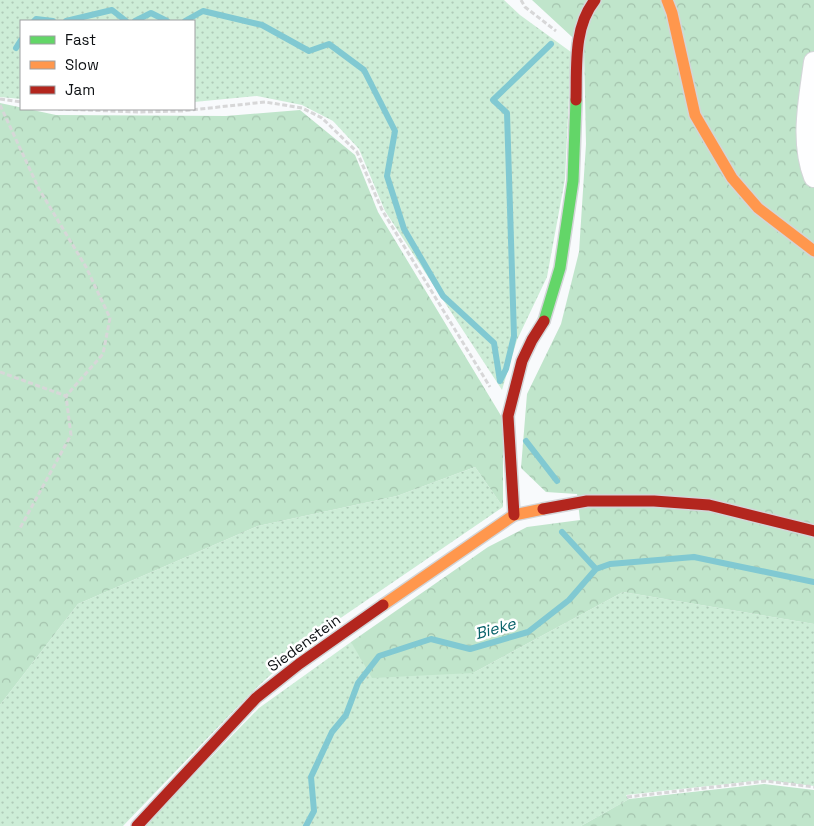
<svg xmlns="http://www.w3.org/2000/svg" width="814" height="826" font-family="'Space Grotesk',sans-serif">
<defs>
<pattern id="grass-dots" width="8" height="8" patternUnits="userSpaceOnUse" patternTransform="scale(1.25)"><rect width="8" height="8" fill="#cdedd7"/><path d="M2 2h.1M6 6h.1" fill="none" stroke="#afcab8" stroke-width="1.8" stroke-linecap="round"/></pattern>
<pattern id="forest-crowns" width="20" height="18" patternUnits="userSpaceOnUse" patternTransform="scale(1.25)"><rect width="20" height="18" fill="#c0e5cb"/><path d="M2 6a3 3 0 1 1 6 0M12 15a3 3 0 1 1 6 0" fill="none" stroke="#a4c3ad"/></pattern>
</defs>
<rect width="100%" height="100%" fill="#f8fafc"/>
<path fill="url(#grass-dots)" d="M0 0H504L520 15 571 52 565 179 547 277 517 340 502 390 385 211 359 149 333 121 302 105 257 96 194 102V21H21V99L0 97Z
M475 467 503 507 307 641 250 694 123 826H0V705L78 604 258 526 397 496Z
M623 592 814 624V786L764 780 626 795 629 799 581 826H144L259 708 351 642 473 673Z"/>
<path fill="url(#forest-crowns)" d="M532 0H814V624L623 592 473 673 372 678 351 642 488 547 527 527 580 520 577 494 546 492 521 468 527 394 561 324 579 252 586 144 584 48Z
M0 103 56 115 226 116 300 110 355 155 378 212 503 419V507L475 467 397 496 258 526 78 604 0 705Z
M764 784 814 790V826H581L629 799Z"/>
<g fill="none" stroke-linecap="round" stroke-linejoin="round">
<path stroke="#81c9d2" stroke-width="6" d="M34 21 36 19 53 21
M66 21 112 10 126 21
M135 21 151 13 167 21
M185 21 203 11 262 25 309 51 329 44 364 70 395 131 387 176 404 229 443 296 494 343 500 381
M16 48 21 40
M500 381 506 369 514 336 507 113 493 100 551 44
M526 441 557 481
M562 532 596 569
M306 826 314 811 311 777 332 732 346 715 358 683 379 656 431 639 470 649 528 632 569 600 596 569 610 564 694 557 814 582"/>
<defs>
<path id="street" d="M814 62C809 100 800 141 814 177"/>
<path id="fast" d="M544 321 560 268 573 181 576 100"/>
<path id="slow" d="M667 0 672 13 695 115 732 178 758 208 814 251
M383 605 514 515 543 509"/>
<path id="jam" d="M576 100C577 68 573 27 595 0
M543 509 587 501H654L709 505 814 531
M514 515 508 416 522 361 532 340 544 321
M137 826 256 698 299 664 383 605"/>
</defs>
<use href="#street" stroke="#d3d5d8" stroke-width="22"/>
<use href="#fast" stroke="#d3d5d8" stroke-width="14"/>
<use href="#slow" stroke="#d3d5d8" stroke-width="14"/>
<use href="#jam" stroke="#d3d5d8" stroke-width="14"/>
<path stroke="#d7d7d8" stroke-width="3" stroke-dasharray="5 2.5" stroke-linecap="butt" d="M521 0 525 7 556 31
M0 99 21 102
M0 105 39 189 86 267 110 318 103 354 66 396 71 435 19 530
M58 109 138 112 182 111 265 102 302 108 322 118 357 152 382 210 490 387
M0 372 66 396
M627 797 766 781 814 787"/>
<use href="#street" stroke="#fefeff" stroke-width="20"/>
<use href="#fast" stroke="#63d668" stroke-width="11"/>
<use href="#slow" stroke="#ff974d" stroke-width="11"/>
<use href="#jam" stroke="#b3261e" stroke-width="11"/>
</g>
<g text-anchor="middle" stroke-width="5" stroke-linejoin="round" paint-order="stroke">
<g font-size="15" fill="#0d1013" stroke="#fff">
<text transform="translate(304 643) rotate(-36)" y="5">Siedenstein</text>
</g>
<g font-size="16" font-style="italic" fill="#0a636b" stroke="#fff">
<text transform="translate(495 628) rotate(-16)" y="6">Bieke</text>
</g>
</g>
<rect x="20" y="20" width="175" height="90" fill="#ffffff" stroke="#9e9fa1"/>
<rect x="30" y="36" width="25" height="8" fill="#63d668" stroke="#9e9fa1"/>
<text x="65" y="45" font-size="15" fill="#0d1013">Fast</text>
<rect x="30" y="61" width="25" height="8" fill="#ff974d" stroke="#9e9fa1"/>
<text x="65" y="70" font-size="15" fill="#0d1013">Slow</text>
<rect x="30" y="86" width="25" height="8" fill="#b3261e" stroke="#9e9fa1"/>
<text x="65" y="95" font-size="15" fill="#0d1013">Jam</text>
</svg>
